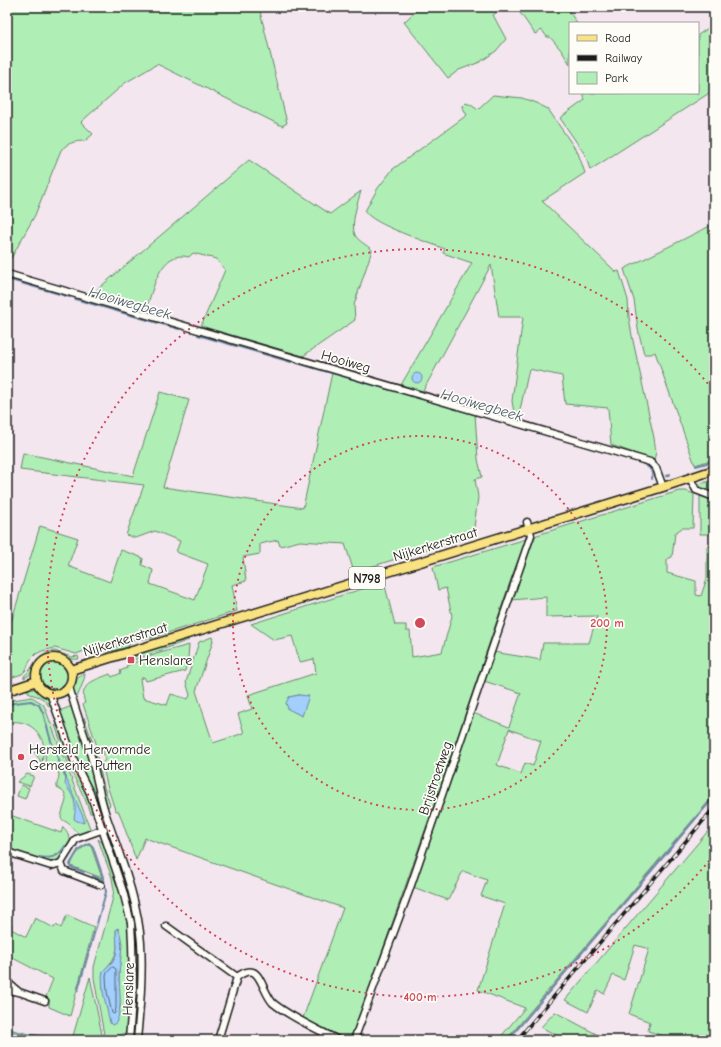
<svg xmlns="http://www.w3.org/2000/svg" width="721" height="1047" font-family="'Comic Neue',sans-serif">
<rect width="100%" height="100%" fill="#f3e6ee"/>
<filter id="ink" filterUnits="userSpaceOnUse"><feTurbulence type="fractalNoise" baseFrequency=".025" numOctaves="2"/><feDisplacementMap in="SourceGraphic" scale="8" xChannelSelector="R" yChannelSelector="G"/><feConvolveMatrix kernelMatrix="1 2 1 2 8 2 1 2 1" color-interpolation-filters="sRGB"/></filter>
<g filter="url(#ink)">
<path fill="#afefb6" stroke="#668669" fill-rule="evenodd" d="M7 7H259L287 123 282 126 157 64 125 83 81 122 93 134 85 141C74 141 68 143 61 150L35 215 13 255 7 263Z
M420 7H504L493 15 506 39 496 51 480 62 459 70 448 78 404 22Z
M516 7H566L577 23H570V64L561 50 550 37H547L542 30 535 34Z
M714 24V90L590 170 586 156 560 118 585 100 583 93H698V35Z
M493 95 522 98 536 103 548 109 578 153 585 173 542 201 616 272 619 271 628 300 629 317 632 336 654 438 656 452 654 460 611 445 608 408 565 404 562 376 529 369 518 419 515 418 512 401 523 317H499L491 265 423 391 401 385 472 263 443 253 445 249C428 242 373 225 365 211L378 188 393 169 467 115 462 106 466 102 471 104 478 109Z
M249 160 330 214 361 191C358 201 350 225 355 235 358 241 367 245 372 250L354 305 355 320 303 356 201 326 225 270 216 259 193 253 189 257C160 249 153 290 146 310L92 294Z
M714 224V459L695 465 655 352 651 354H644L638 329 634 300 624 269Z
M332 373 475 414 478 459 482 477 475 479 478 497 473 535 354 572 345 544 300 541 280 546 278 540 260 544V554L243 557 246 581 232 585 237 611 151 638 129 640 105 646V645L96 647 95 645 86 647 87 650 76 654 55 648 42 651 36 654 30 660 26 670 22 674 7 679V636L40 526 78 538 68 566 110 582 121 550 143 558 142 565 153 570 150 584 195 600 208 564 176 552 180 541 155 531 136 538 126 535 144 485 20 470 23 453 133 476 160 392 189 400 163 487 303 508Z
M714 480V494L704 490 699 487V484Z
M679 491H686L694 494 693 528H682L675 533 672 557 667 559V573L696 581V595L701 596 707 578V546H714V795L506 1040H498L525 1008 478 990 505 904 481 896 487 880 463 871 448 900 413 887 473 713 509 727 521 693 484 681 493 652 530 658 540 660 543 643H589L597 616 546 617V597L511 600 535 537 537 535ZM509 729 541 741 533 766 525 763 521 774 497 765Z
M700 496 714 501V534H700Z
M526 539 511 579 448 765 355 1029 350 1037 343 1038 303 1018 343 908 145 838 136 860 119 812 115 810 107 785 102 763 105 760 103 750 97 746 83 704 85 703C78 683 96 680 110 674L112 677 121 673 120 671 127 668 126 666 156 654 189 645 188 658 185 671 146 681 144 677 140 679 143 698 167 705 171 694 188 699 190 695 186 682 199 642 212 637 213 641 196 691 213 743 244 733 238 714 252 709 248 695 316 673 314 659 300 662 292 636 274 640 251 624 384 582 395 625H406V631H410L412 657 442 652 452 616 446 588 438 590 433 567ZM299 695 304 696 302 716 288 708 289 697Z
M187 639 189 640 131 661 130 659 147 651Z
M130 643 128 647 107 652 106 649Z
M55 651 71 657 78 656 79 659C67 661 60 652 49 655 35 659 36 673 24 678V676C38 664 32 654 55 651Z
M40 676a14 14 0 1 1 28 0a14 14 0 1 1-28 0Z
M85 674C85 678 78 697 75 700 72 688 72 679 85 674Z
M34 689C43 691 49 699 52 708 47 706 47 702 43 699 39 696 34 695 30 694L27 690Z
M32 697 43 704 45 708 91 831 83 835C74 832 75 830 69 824 66 821 64 822 61 818 62 805 74 796 57 788 56 783 59 780 59 775 58 767 51 765 45 765 48 740 35 718 7 722V701Z
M72 706 87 751 102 810 98 811 83 777 59 711Z
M84 717 93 743C84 736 84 727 84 717Z
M55 725 60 728 94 813H90L85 799 70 769Z
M42 746 43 754 42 763 40 762V760L34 752Z
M92 751 97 757 104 787 110 805 106 809Z
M27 774 34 776 30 786 17 782Z
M21 785 29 788 25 799 17 796Z
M7 814 61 833 63 827C68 831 69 837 71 843 68 848 65 854 61 858 50 868 19 854 7 850Z
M714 824V1040L704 1036 703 1040H677L648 1031 650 1022 629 1014 649 949 635 945 624 980 613 975 604 994 598 990 588 1012 565 1000Z
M98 839 105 845 120 889 130 934 131 951 128 966V990L130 1005 128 1032 119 1035 112 1040H105L94 978V967L112 901 114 890 112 878ZM116 931 122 944 119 973 120 1008 103 992V971C118 956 118 951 116 931Z
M87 845 91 846 102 878 71 866C73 857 79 850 87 845Z
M67 915 94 927 70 1016 49 1007V999L46 997 53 979 7 955V922L12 925 11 929 26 937 35 918 54 928 56 925 61 928Z
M90 977 102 1035 73 1036Z
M555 1012 600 1036 601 1040H565L541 1027Z
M7 1028C32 1037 76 1041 102 1038V1040H7Z"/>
<path fill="#a2cffd" stroke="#6c87a3" d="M412 378a5 5 0 1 1 10 0a5 5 0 1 1-10 0Z
M299 695 309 696 302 716 288 709 286 703 289 697Z
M66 778 84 819V823L77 821 74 819C77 803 74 797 65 784Z
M118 928C125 943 120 959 119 974 119 990 123 1008 116 1023L112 1025 110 1023 103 992 102 976 103 971 113 961 116 955 117 947 116 931V929Z
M7 1030 36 1037 54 1040H15L7 1037Z"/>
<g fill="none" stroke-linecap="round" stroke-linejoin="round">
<path stroke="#526476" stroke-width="1" d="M113 967 116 969V1008L115 1013 114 1014 112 1013 107 992 106 976 107 973Z"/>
<path stroke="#6c87a3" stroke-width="2" d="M7 279 70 297
M75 299 179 329
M198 335 291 362
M297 363 637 461C646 465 654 468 652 479
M696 466 714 461
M666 476 670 474
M7 704 31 701 39 705 43 713 51 741 66 778
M39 857C51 859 59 857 65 846
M93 876 103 880
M78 990 106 892 104 880 93 847 89 843 79 849 70 864 71 867 84 872
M508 1040 714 797"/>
<defs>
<path id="minor" d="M7 274 650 462 656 468 663 487
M690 478 696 490 714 497
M69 686C75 710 84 733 91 756 96 774 99 793 105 812 119 854 138 898 141 943 143 975 140 1008 137 1040
M50 693 75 763 90 793 123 891 131 923 132 942 133 988 129 1040
M7 852 51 866 61 863 76 839 104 829
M61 863 64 871 101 885
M166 926 237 977
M237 977C241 974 247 970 253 972 261 975 265 995 273 1003 290 1017 319 1030 338 1040
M7 982 19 992
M7 990 19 992 45 1001
M218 1040 237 977
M354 1040 409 891 531 535 527 522"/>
<path id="major" d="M36 676a18 18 0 1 1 36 0a18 18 0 1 1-36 0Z
M71 670 663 487 714 470
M7 691 37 681"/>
</defs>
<use href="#minor" stroke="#1c1c1c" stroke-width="9"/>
<use href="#major" stroke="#1c1c1c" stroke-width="11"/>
<use href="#minor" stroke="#fdfcf7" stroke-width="6"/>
<use href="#major" stroke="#f8e281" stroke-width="8"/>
<defs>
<path id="rail" d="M517 1040 714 808"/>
</defs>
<use href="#rail" stroke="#1c1c1c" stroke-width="3.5"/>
<use href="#rail" stroke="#fdfcf7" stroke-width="2" stroke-dasharray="6" stroke-linecap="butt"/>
</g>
</g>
<g fill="none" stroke="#d1495b" stroke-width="2" stroke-dasharray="2 4">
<circle cx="420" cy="623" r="187"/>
<path d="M713 856A374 374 0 1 1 713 390"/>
</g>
<g fill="#d1495b" stroke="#fdfcf7" stroke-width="1.5">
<rect x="127" y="656" width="8" height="8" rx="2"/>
<circle cx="21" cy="757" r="4"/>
</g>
<g text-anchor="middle" stroke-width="3.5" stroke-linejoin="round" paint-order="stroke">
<rect fill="#fdfcf7" stroke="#605f5e" stroke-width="1" x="349" y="567" width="36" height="22" rx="3"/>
<g font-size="13" font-weight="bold" fill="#1c1c1c">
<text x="367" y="583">N798</text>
</g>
<g font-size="14" fill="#1c1c1c" stroke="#fdfcf7">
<text transform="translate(346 361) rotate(16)" y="5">Hooiweg</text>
<text transform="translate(435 544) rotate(-17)" y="5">Nijkerkerstraat</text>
<text transform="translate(125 639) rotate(-17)" y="5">Nijkerkerstraat</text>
<text transform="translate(435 778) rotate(-71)" y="5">Brijstroetweg</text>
<text transform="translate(128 989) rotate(-88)" y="5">Henslare</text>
</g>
<g font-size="14" fill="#1c1c1c" stroke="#fdfcf7" text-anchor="start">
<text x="139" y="665">Henslare</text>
<text x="29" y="754">Hersteld Hervormde<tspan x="29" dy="16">Gemeente Putten</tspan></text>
</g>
<g font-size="15" font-style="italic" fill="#4b5b6b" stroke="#fdfcf7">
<text transform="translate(130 303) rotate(16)" y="5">Hooiwegbeek</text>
<text transform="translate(482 405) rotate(16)" y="5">Hooiwegbeek</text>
</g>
</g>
<circle cx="420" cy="623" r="6" fill="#d1495b" stroke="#fdfcf7" stroke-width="2"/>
<g font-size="12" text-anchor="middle" font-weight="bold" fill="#d1495b" stroke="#fdfcf7" stroke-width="3.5" stroke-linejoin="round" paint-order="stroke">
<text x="607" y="627">200 m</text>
<text x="420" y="1001">400 m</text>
</g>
<rect width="721" height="1047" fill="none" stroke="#fdfcf7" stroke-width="24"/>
<rect x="12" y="12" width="697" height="1023" fill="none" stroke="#1c1c1c" stroke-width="1.5" filter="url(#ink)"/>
<rect x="569" y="22" width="130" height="72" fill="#fdfcf7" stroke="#a3a29f"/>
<rect x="577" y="35" width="20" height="6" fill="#f8e281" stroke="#a3a29f"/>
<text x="605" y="42" font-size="12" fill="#1c1c1c">Road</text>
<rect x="577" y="55" width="20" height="6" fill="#1c1c1c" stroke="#a3a29f"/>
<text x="605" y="62" font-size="12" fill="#1c1c1c">Railway</text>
<rect x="577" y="72" width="20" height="12" fill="#afefb6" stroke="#a3a29f"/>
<text x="605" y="82" font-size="12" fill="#1c1c1c">Park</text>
</svg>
